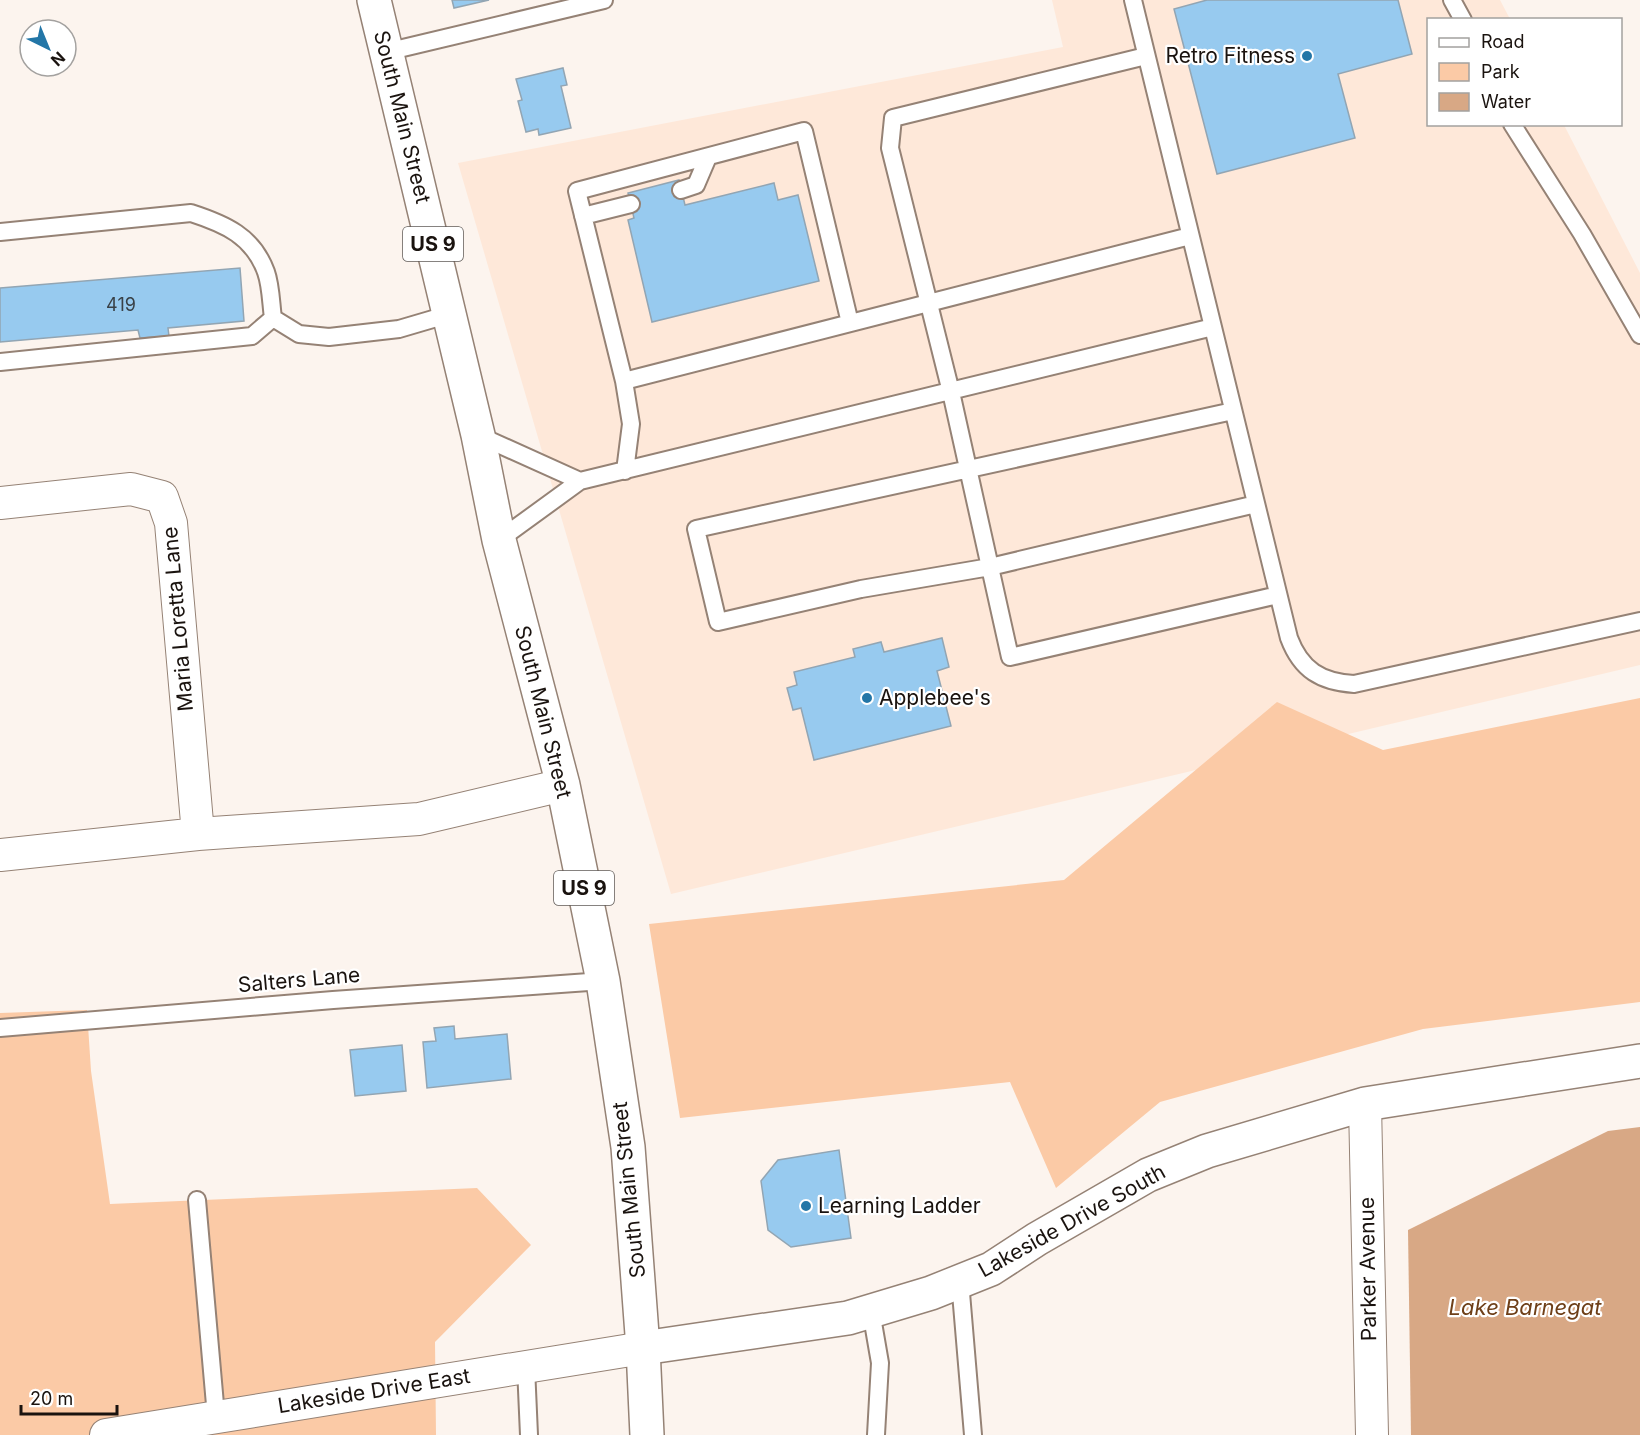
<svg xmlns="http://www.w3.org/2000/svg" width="1640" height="1435" font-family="Inter,sans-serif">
<rect width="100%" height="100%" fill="#fcf4ee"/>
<path fill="#fee8d9" d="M1052 0H1500L1510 19 1428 20V124L1564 125 1640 273V665L671 894 458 163 1063 47Z"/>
<path fill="#fbcaa6" d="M1640 698V1002L1423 1029 1160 1102 1056 1188 1010 1082 680 1118 649 924 1064 880 1277 702 1383 750Z
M87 1010 91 1071 110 1204 477 1188 531 1245 435 1342 436 1435H0V1013Z"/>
<path fill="#d8a885" d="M1640 1127V1435H1411L1408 1230 1608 1131Z"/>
<path fill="#97caef" stroke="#92a5b3" stroke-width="1.5" d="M452 0H489L454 8Z
M1207 0H1398L1412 54 1338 74 1355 138 1217 174 1174 9Z
M563 68 567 85 561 86 571 128 539 135 538 129 526 132 518 101 522 100 516 79Z
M679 180 685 205 774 183 778 200 798 195 819 281 652 322 628 220 634 218 628 193Z
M240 268 244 321 168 328 169 336 140 338 138 330 0 342V288Z
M942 638 949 667 937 671 951 726 814 760 801 708 793 710 787 688 797 685 794 672 855 657 853 649 881 642 884 652Z
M454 1026 455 1039 507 1034 511 1079 427 1088 423 1042 436 1041 434 1028Z
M402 1045 406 1091 355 1096 350 1050Z
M839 1150 851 1238 791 1247 768 1230 761 1181 778 1160Z"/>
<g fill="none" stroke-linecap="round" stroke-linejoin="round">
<defs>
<path id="service" d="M1133 0 1289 638C1301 670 1321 682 1354 684L1640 621
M1452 0 1463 20
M386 52 604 0
M1146 56 893 118 890 148 951 392 1010 657 1278 595
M1512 124 1582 234 1640 335
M681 190 696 185 708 157
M583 216 631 204
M0 232 191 213C225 224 253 236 266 272 271 286 271 304 273 318L299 334 329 337 399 329 450 314
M850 323 804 131 577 191 624 381 1190 236
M0 362 252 336 273 318
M624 381 631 424 625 471
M1233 411 696 529 718 622 861 589 990 567 1256 504
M478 435 580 481
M499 540 580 481 1213 327
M0 1028 333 1000 603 981
M197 1200 216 1416
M960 1281 973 1435
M871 1311 880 1363 876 1435
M526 1367 529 1435"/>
<path id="minor" d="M0 503 131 489 162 497 171 523 198 834
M0 855 198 834 419 819 563 785
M1365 1104 1372 1435
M106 1435 643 1348"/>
<path id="tertiary" d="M643 1348 848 1318 931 1293 991 1269 1037 1239 1148 1175 1207 1151 1365 1104 1640 1061"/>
<path id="trunk" d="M374 0 478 435 499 540 563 785 603 981 628 1147 643 1348 647 1435"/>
</defs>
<use href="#service" stroke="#958275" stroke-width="20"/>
<use href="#minor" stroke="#958275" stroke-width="34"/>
<use href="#tertiary" stroke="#958275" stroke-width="36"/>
<use href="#trunk" stroke="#958275" stroke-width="36"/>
<use href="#service" stroke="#fff" stroke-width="16"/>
<use href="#minor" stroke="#fff" stroke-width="32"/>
<use href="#tertiary" stroke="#fff" stroke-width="33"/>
<use href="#trunk" stroke="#fff" stroke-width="33"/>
</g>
<g fill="#2376a7" stroke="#fff" stroke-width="2">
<circle cx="1307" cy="56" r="6"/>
<circle cx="867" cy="698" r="6"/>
<circle cx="806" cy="1206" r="6"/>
</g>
<g text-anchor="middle" stroke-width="4.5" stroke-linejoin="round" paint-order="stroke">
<g font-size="18" fill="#394147">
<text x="121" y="311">419</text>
</g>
<g fill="#fff" stroke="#5f5a57" stroke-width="1.5">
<rect x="403" y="227" width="60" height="34" rx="4.5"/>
<rect x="554" y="871" width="60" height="34" rx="4.5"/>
</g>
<g font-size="20" font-weight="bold" fill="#1a130f">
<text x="433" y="251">US 9</text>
<text x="584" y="895">US 9</text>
</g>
<g font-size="21" fill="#1a130f" stroke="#fff" text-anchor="start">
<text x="1295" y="63" text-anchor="end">Retro Fitness</text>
<text x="879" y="705">Applebee's</text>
<text x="818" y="1213">Learning Ladder</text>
</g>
<g font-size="21" fill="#1a130f" stroke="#fff">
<text transform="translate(402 117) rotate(76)" y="7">South Main Street</text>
<text transform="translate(178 619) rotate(-95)" y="7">Maria Loretta Lane</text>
<text transform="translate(543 712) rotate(76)" y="7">South Main Street</text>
<text transform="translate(299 980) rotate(-5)" y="7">Salters Lane</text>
<text transform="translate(629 1190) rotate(-96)" y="7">South Main Street</text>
<text transform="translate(1072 1221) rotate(-29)" y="7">Lakeside Drive South</text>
<text transform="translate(1368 1269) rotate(-91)" y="7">Parker Avenue</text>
<text transform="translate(374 1391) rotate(-9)" y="7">Lakeside Drive East</text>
</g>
<g font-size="22" font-style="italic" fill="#6e3f18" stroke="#fff">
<text x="1525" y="1315">Lake Barnegat</text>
</g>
</g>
<rect x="1427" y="18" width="195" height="108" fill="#ffffff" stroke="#a3a19f" stroke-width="1.5"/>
<rect x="1439" y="38" width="30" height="9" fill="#ffffff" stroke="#a3a19f" stroke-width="1.5"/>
<text x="1481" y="48" font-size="18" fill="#1a130f">Road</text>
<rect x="1439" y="63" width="30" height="18" fill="#fbcaa6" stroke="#a3a19f" stroke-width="1.5"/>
<text x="1481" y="78" font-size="18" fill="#1a130f">Park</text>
<rect x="1439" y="93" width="30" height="18" fill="#d8a885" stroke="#a3a19f" stroke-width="1.5"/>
<text x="1481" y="108" font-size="18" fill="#1a130f">Water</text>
<g transform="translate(48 48) rotate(137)"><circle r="28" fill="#ffffff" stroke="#a3a19f" stroke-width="1.5"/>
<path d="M0-4.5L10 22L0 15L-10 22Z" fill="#2376a7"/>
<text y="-9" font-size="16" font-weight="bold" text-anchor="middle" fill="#1a130f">N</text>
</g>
<path d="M21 1405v9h96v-9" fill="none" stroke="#1a130f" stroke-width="3"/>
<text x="30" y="1405" font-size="18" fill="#1a130f" stroke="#ffffff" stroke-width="4.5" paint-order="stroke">20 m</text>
</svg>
